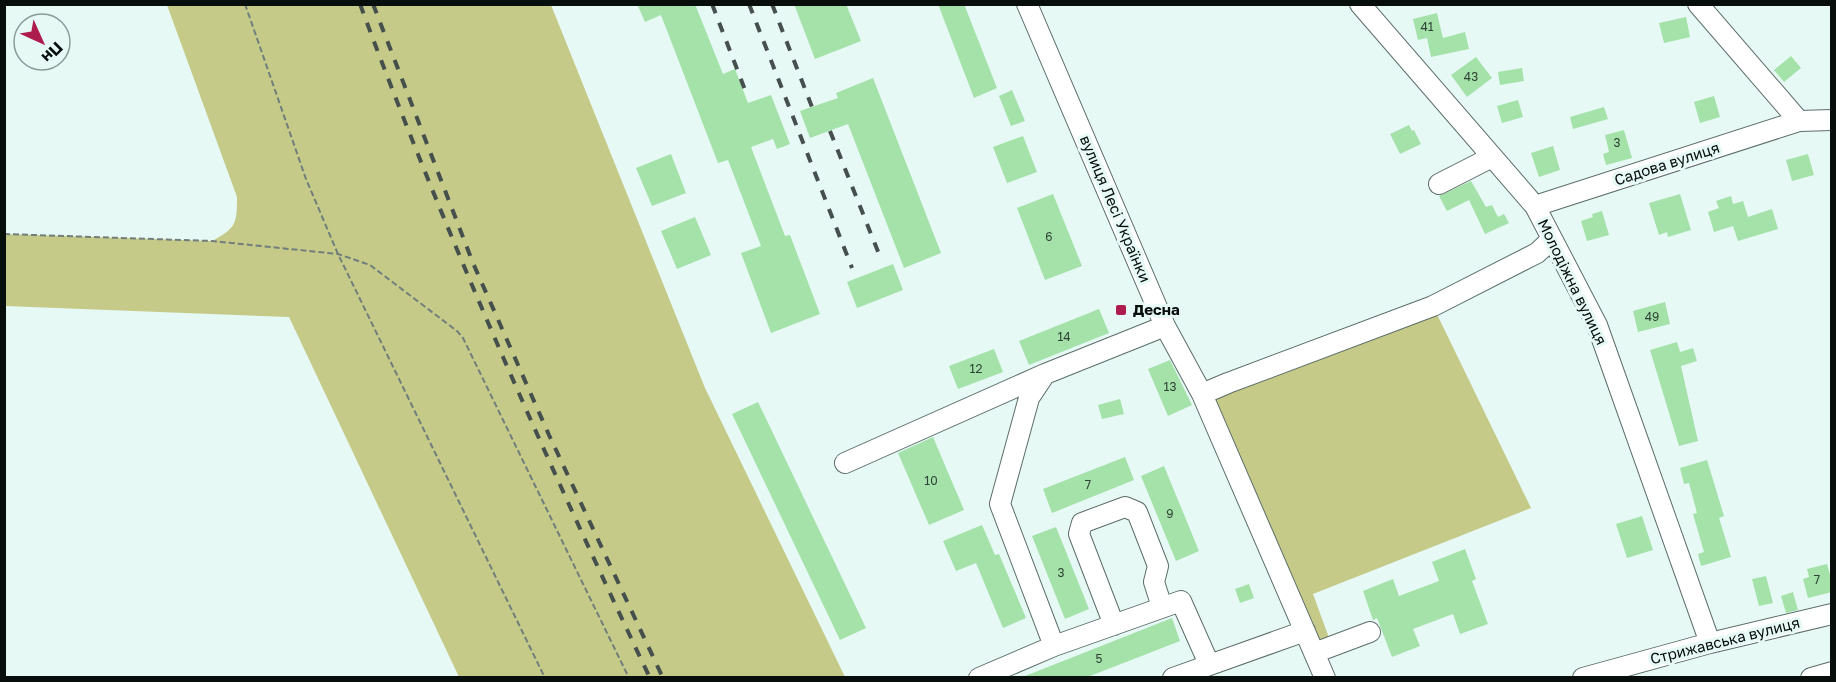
<svg xmlns="http://www.w3.org/2000/svg" width="1836" height="682" font-family="'Golos Text',sans-serif">
<rect width="100%" height="100%" fill="#e6f9f5"/>
<path fill="#c5ca88" d="M167 5H551L705 388 845 677H459L289 317 5 306V234L212 241C236 228 237 224 237 197Z
M1433 306 1531 508 1313 594 1332 646 1314 653 1202 394Z"/>
<path fill="#a4e2aa" d="M637 4H695L723 74 735 69 748 103 771 95 790 144 777 149 773 139 751 147 785 236 790 235 820 314 771 333 741 253 761 246 728 160 718 163 661 15 645 22Z
M794 4H846L861 41 815 59Z
M938 4H964L997 88 974 98Z
M1437 13 1443 38 1465 32 1469 49 1431 57 1427 38 1418 40 1413 19Z
M1686 17 1690 37 1664 43 1659 23Z
M1791 56 1801 68 1784 82 1774 70Z
M1476 57 1492 78 1467 97 1451 75Z
M1522 68 1524 81 1500 85 1498 72Z
M873 78 941 253 904 268 848 124 810 138 800 111 838 98 836 93Z
M1012 90 1025 121 1011 126 999 96Z
M1714 96 1720 117 1700 123 1694 102Z
M1518 100 1523 117 1502 123 1497 106Z
M1604 107 1608 119 1573 129 1570 117Z
M1409 125 1412 131 1414 130 1421 144 1400 154 1390 134Z
M1624 130 1632 158 1606 165 1603 154 1609 152 1605 135Z
M1023 136 1037 172 1007 183 993 147Z
M1553 146 1560 170 1539 177 1531 153Z
M671 154 686 193 652 206 636 168Z
M1808 154 1814 175 1792 181 1786 160Z
M1471 181 1486 207 1492 205 1498 217 1504 214 1509 223 1485 234 1469 200 1447 211 1439 196Z
M1053 194 1082 266 1045 280 1017 208Z
M1680 194 1691 230 1668 237 1667 232 1659 235 1649 203Z
M1731 196 1733 204 1743 201 1748 217 1772 209 1778 229 1738 241 1733 226 1714 232 1708 212 1719 208 1716 201Z
M1602 211 1609 235 1587 241 1581 221 1593 217 1592 214Z
M695 217 711 255 677 269 661 231Z
M893 264 903 290 857 308 847 282Z
M1665 302 1670 324 1638 332 1633 311Z
M1099 309 1109 333 1029 365 1019 341Z
M1677 342 1680 352 1693 348 1697 361 1681 366 1698 441 1679 446 1650 350Z
M994 349 1003 372 958 389 949 366Z
M1170 360 1192 405 1168 416 1148 369Z
M1120 399 1124 414 1102 419 1098 405Z
M758 402 866 628 840 640 732 414Z
M933 437 964 510 929 525 898 453Z
M1125 457 1134 480 1052 513 1043 489Z
M1707 460 1724 516 1719 518 1731 557 1701 566 1698 554 1704 552 1693 514 1697 513 1689 483 1684 484 1680 468Z
M1164 466 1199 551 1176 561 1141 476Z
M1642 516 1653 550 1627 558 1616 524Z
M982 525 995 555 999 554 1026 618 1003 628 976 563 956 571 943 541Z
M1056 527 1089 609 1065 619 1032 536Z
M1465 549 1476 579 1472 581 1488 624 1460 634 1453 614 1413 629 1420 646 1392 657 1377 618 1373 620 1363 591 1393 579 1399 596 1439 581 1432 562Z
M1827 564 1832 582V592L1808 598 1803 579 1809 577 1807 569Z
M1766 576 1773 603 1759 606 1752 579Z
M1249 584 1254 598 1240 603 1235 589Z
M1793 592 1798 610 1786 613 1781 596Z
M1172 618 1180 641 1085 678H1020Z"/>
<g fill="none" stroke-linecap="round" stroke-linejoin="round">
<defs>
<path id="minor" d="M1027 4 1165 326 1045 374 1029 398 1000 504 1054 646
M1360 4 1535 206 1597 325 1710 643
M1698 4 1799 121 1832 120
M1439 184 1492 157
M1535 206 1799 121
M1165 326 1202 394 1325 678
M1202 394 1228 383 1433 306 1537 253 1552 239
M845 463 1045 374
M1114 625 1079 534 1082 523 1125 507 1137 512 1158 566 1154 582 1162 607
M1314 653 1370 632
M979 678 1054 646 1181 601 1209 664
M1173 678 1305 631
M1583 678 1710 643 1832 614
M1811 678 1832 672"/>
</defs>
<use href="#minor" stroke="#5c6d69" stroke-width="22"/>
<path stroke="#717e7b" stroke-width="2" stroke-dasharray="6 3" stroke-linecap="butt" d="M245 4 306 179 338 254 545 678
M4 234 212 241 338 254 370 265 457 331 463 338 629 678"/>
<use href="#minor" stroke="#fff" stroke-width="20"/>
<path stroke="#454f4c" stroke-width="4" stroke-dasharray="10 10" stroke-linecap="butt" d="M360 4C445 234 545 457 650 678
M373 4 473 263 549 435 663 678
M712 4 747 95
M749 4 852 268
M772 4 812 107
M830 131 881 259"/>
</g>
<rect fill="#ae1c4e" stroke="#e6f9f5" stroke-width="2" x="1115" y="304" width="12" height="12" rx="3"/>
<g text-anchor="middle" stroke-width="6" stroke-linejoin="round" paint-order="stroke">
<g font-size="12" fill="#2e4334">
<text x="1427" y="31">41</text>
<text x="1471" y="81">43</text>
<text x="1617" y="147">3</text>
<text x="1049" y="241">6</text>
<text x="1652" y="321">49</text>
<text x="1064" y="341">14</text>
<text x="976" y="373">12</text>
<text x="1170" y="391">13</text>
<text x="931" y="485">10</text>
<text x="1088" y="489">7</text>
<text x="1170" y="518">9</text>
<text x="1061" y="577">3</text>
<text x="1817" y="584">7</text>
<text x="1099" y="663">5</text>
</g>
<g font-size="15" fill="#070e0c" stroke="#e6f9f5">
<text transform="translate(1667 164) rotate(-18)" y="5">Садова вулиця</text>
<text transform="translate(1115 209) rotate(67)" y="5">вулиця Лесі Українки</text>
<text transform="translate(1572 282) rotate(64)" y="5">Молодіжна вулиця</text>
<text transform="translate(1725 641) rotate(-14)" y="5">Стрижавська вулиця</text>
</g>
<g font-size="15" font-weight="bold" fill="#070e0c" stroke="#e6f9f5" text-anchor="start">
<text x="1133" y="315">Десна</text>
</g>
</g>
<rect width="1836" height="682" fill="none" stroke="#070e0c" stroke-width="12"/>
<g transform="translate(42 42) rotate(135)"><circle r="28" fill="#e6f9f5" stroke="#8d9b98" stroke-width="1.5"/>
<path d="M0-4.5L10 22L0 15L-10 22Z" fill="#ae1c4e"/>
<text y="-9" font-size="16" font-weight="bold" text-anchor="middle" fill="#070e0c">Пн</text>
</g>
</svg>
